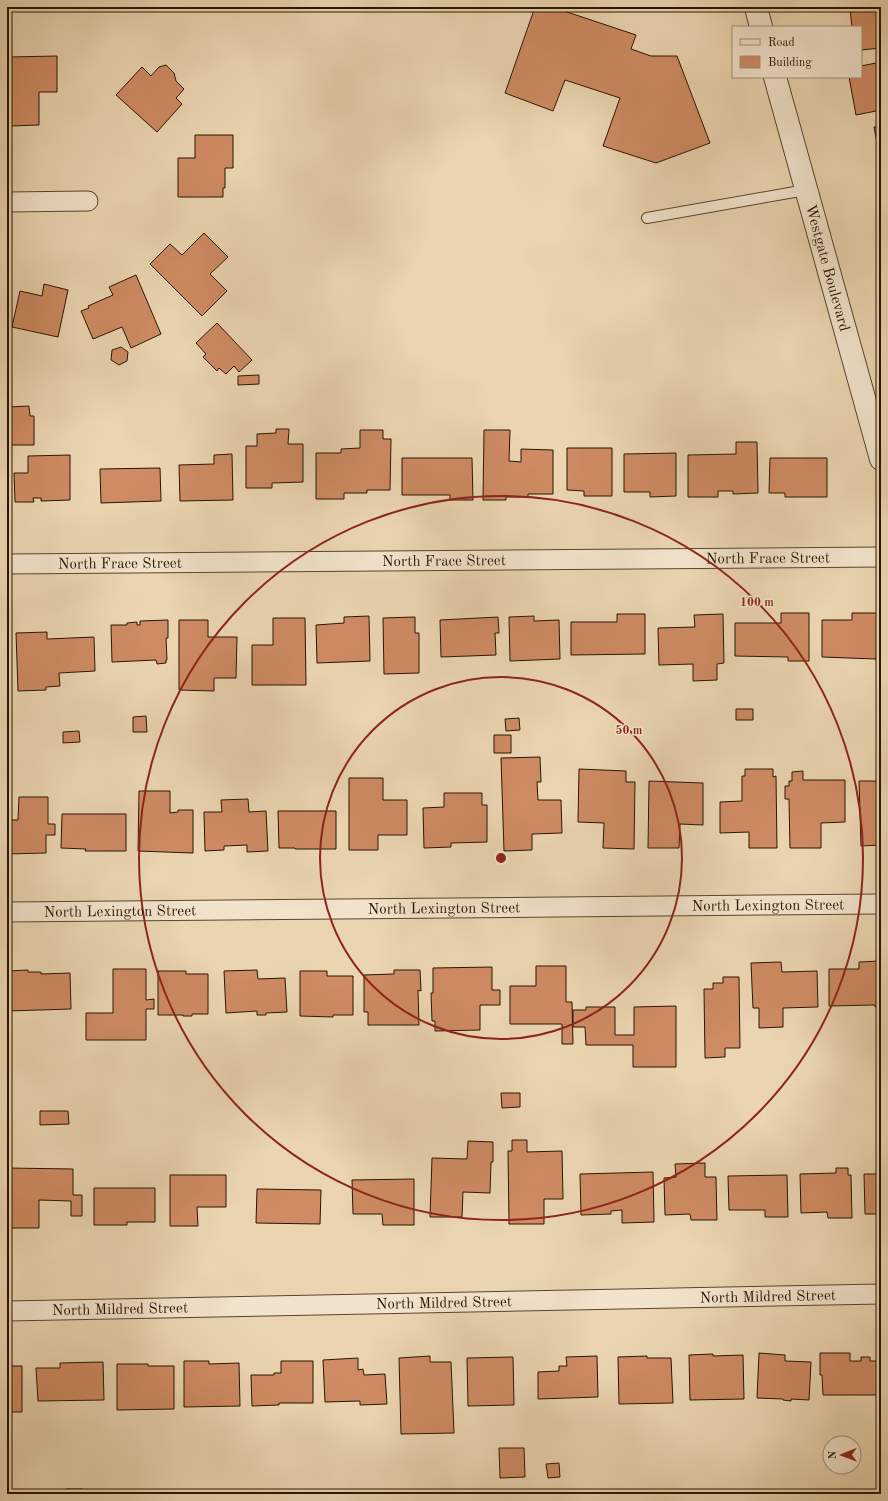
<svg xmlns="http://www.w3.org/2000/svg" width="888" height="1501" font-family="'Old Standard TT',serif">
<rect width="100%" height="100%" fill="#ebd5b1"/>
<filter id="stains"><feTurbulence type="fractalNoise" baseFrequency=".005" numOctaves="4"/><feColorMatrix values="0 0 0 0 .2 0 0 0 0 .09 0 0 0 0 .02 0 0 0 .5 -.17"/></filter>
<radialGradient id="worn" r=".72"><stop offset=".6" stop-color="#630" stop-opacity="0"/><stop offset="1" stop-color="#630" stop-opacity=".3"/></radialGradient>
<path fill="#cf8b63" stroke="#281502" d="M535 7H552L636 35 631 49 651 56H677L710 143 656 163 603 146 620 98 565 80 553 111 505 93Z
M881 7V48L861 50V27H852L850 9Z
M57 56V92H39V125L10 126 8 57Z
M881 62V110L856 115 849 77H861V66Z
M166 65 174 73 176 81 184 89 176 98 182 104 157 132 116 95 142 67 151 76 159 67Z
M881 126V164L874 127Z
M195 135H233V168H225V188H223V197H178V158H195Z
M204 233 228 257 210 274 227 291 202 316 150 264 170 244 182 255Z
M136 275 161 334 131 348 122 327 93 339 81 311 89 308 88 306 113 295 109 287Z
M44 284 68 290 58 337 12 327 20 291 42 296Z
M217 323 252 360 239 372 234 366 226 374 219 368 217 371 203 357 206 354 196 343Z
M121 347 128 352 127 361 119 365 111 360 112 350Z
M259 375V384L238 385V376Z
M29 406 30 416H34V445H7L8 407Z
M276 429H289L288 444H303V482L272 483V488H246V446H257V434L276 433Z
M360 430H383V439H391L390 490H367V493H344V499H316V453H341V449L360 448Z
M484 430H510L509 461 521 462V449L553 450V494H528V497H506V500H483Z
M736 442H757L758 493 733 494V491H718V497H688V455L736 454Z
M567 448H612V496H584V491L567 490Z
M676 453V496L650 497V492H624V454Z
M232 454 233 500 180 501 179 465 214 464V455Z
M70 455V500L41 501V498H33L34 502H15L14 473H28V456Z
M402 458H472L473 500H450V495H402Z
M770 458H827V497H785V493H769Z
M160 468 161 501 101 503 100 469Z
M781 613H809V661H788V657L735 656V623H781Z
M852 613H880L878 657H876V659L822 657V620H852Z
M617 614H645V654L571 655V622H617Z
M723 614 724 663 717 664V680L693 681V664L659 665 658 628 695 627 694 615Z
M369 616 370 661 317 663 316 625 344 623V617Z
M534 616V621L559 620 560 659 510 661 509 617Z
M415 617V633H419V673L384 674 383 618Z
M498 617 499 633H495L496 655 441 657 440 620Z
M273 618H305L306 685H252V645H273Z
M168 620V638H166L167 660H166V663L157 664 156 660 112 662 111 625H127V623L137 622V625H140V621Z
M179 620H208V637H237L236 678H214V691L179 690Z
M47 632V639L94 637 95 671 59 673 60 686 46 687V690L18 691 16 633Z
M736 709H753V720H736Z
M146 716 147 732H133V717Z
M519 718 520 730 506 731 505 719Z
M79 731 80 742 63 743V732Z
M494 735H511V753H494Z
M540 757 541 782H537L538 800H561L562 833 532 834V850L504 851 501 758Z
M579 769 626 771V782H635L634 849 603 848 604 823 578 822Z
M745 769H773V777L776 776 777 848H749V832L720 833V802L742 801V776H745Z
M803 771V780H845V822L821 823V848H790L789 799H785V786H789V781H792V772Z
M349 778H383V800H407V835H378V850H349Z
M649 781 703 783V825L680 824 679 848H648Z
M859 781H881V845L861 846Z
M139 791H170V813L178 812V810H193V853L138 851Z
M444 793H482V805H487V842L451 843V847L424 848 423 808 444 807Z
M19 797H48V824H55V835H46V853L7 854V820H18Z
M248 799 249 812 266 811 268 851 247 852V845L224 846V850L205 851 204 812H222L221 800Z
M278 811H336V849H295V848H279Z
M62 814H126V851H85L86 849 61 848Z
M881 961V1006L875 1007V1005L829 1006V969H859V962Z
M781 962 782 972 817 971 818 1007 783 1008V1027L759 1028V1008H753L751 963Z
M536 966H566V1002H572L573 1044H562V1024H510V986H536Z
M492 967V990H500V1005H480V1030L435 1031V1021H432L431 993H433V968Z
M113 969H146V1000L154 999V1009H146V1040H86V1013H113Z
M28 970V972H41V974L70 973 71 1009 7 1011V971Z
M257 970 258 979 285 978 287 1012 266 1013V1015H257V1011L226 1013 224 971Z
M394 970H420L421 991 418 990 419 1025H368V1012H364V975L394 974Z
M158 971H186V974H208V1014H192V1016H183V1015H158Z
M300 971H327V976H353V1015H333V1017L300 1016Z
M723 977H739L740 1048H725V1057L705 1058 704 989H713V983H723Z
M676 1006V1067H633V1045H586L585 1027H573V1010H586V1007H615V1035H634V1007Z
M501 1093H520V1107L502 1108Z
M40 1111H68L69 1124 40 1125Z
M512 1140H527V1152L562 1151 563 1199H544V1224H509L508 1151H512Z
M468 1141 493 1142V1162H491L490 1193 463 1192 462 1217H430L432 1158 467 1159Z
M705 1163V1177H716L717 1220H691L690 1214 665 1215 664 1178 676 1177 675 1164Z
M8 1168 73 1169V1195H82V1216H71V1201L39 1200V1228H8Z
M836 1168H848V1175H851L852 1218H828L827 1212 801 1213 800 1174 836 1173Z
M653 1172 654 1222 622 1223V1210L611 1211V1214L581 1215 580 1174Z
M864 1174H881V1214H865Z
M170 1175H226V1207H197L198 1226H170Z
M787 1175 788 1217H765V1210H729L728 1176Z
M414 1179V1225H383L382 1214H353L352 1180Z
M94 1188H155V1222H127V1225H94Z
M257 1189 321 1190 320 1224 256 1223Z
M759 1353 785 1355V1361L811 1362 809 1400 791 1399V1401L783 1400V1399L757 1398Z
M820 1353H850V1361H861V1357H870V1361H881V1395H823L822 1375H820Z
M713 1354V1356L743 1355 744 1399 690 1400 689 1355Z
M430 1356V1362H451L454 1433 401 1434 399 1358Z
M597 1356 598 1397 538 1399V1372L559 1371V1366H567L566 1357Z
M647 1356V1358H671L673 1403 619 1404 618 1357Z
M513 1357 514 1405 468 1406 467 1358Z
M358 1358V1370L363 1369 364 1375 385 1374 387 1404 360 1405V1401L325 1402 323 1360Z
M184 1361H209V1364L239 1363 240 1406 184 1407Z
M281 1361H313V1403H279V1405L252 1406 251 1375H274V1373H281Z
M103 1362 104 1400 38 1401 36 1368H60V1363Z
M117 1364H148V1366H174V1409L117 1410Z
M7 1366H22V1412H7Z
M499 1448H524L525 1477 500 1478Z
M559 1463 560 1477 548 1478 546 1464Z
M66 1489H83V1494H66Z"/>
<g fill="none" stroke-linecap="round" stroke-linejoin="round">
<defs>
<path id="service" d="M647 218 806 190"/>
<g id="minor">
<path d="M7 202 88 201"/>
<path id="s1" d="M7 564 881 557"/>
<path id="s2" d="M7 912 881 904"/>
<path id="s3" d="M7 1311 881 1294"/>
</g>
<g id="tertiary">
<path d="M756 7 761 27"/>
<path id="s4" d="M775 77 881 459"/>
</g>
</defs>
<use href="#service" stroke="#59452e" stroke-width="12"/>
<use href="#minor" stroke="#59452e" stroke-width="21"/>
<use href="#tertiary" stroke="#59452e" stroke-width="24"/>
<use href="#service" stroke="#f2e4cc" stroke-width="10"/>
<use href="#minor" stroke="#f2e4cc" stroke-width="19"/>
<use href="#tertiary" stroke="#f2e4cc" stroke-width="22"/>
</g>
<g fill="none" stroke="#8f2418" stroke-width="2">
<circle cx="501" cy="858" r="181"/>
<circle cx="501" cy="858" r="362"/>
</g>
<g text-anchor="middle" stroke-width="3" stroke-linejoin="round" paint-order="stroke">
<g font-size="15" fill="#281502" stroke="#f2e4cc">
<text dy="5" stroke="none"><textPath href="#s4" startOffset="198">Westgate Boulevard</textPath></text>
<text dy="5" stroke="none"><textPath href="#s1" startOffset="761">North Frace Street</textPath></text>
<text dy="5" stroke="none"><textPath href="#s1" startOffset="437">North Frace Street</textPath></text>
<text dy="5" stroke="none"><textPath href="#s1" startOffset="113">North Frace Street</textPath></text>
<text dy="5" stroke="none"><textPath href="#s2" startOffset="761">North Lexington Street</textPath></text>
<text dy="5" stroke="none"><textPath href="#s2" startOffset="437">North Lexington Street</textPath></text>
<text dy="5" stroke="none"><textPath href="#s2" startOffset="113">North Lexington Street</textPath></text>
<text dy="5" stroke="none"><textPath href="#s3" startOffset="761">North Mildred Street</textPath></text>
<text dy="5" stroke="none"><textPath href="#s3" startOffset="437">North Mildred Street</textPath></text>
<text dy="5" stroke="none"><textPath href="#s3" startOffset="113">North Mildred Street</textPath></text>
</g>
</g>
<circle cx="501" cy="858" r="6" fill="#8f2418" stroke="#f2e4cc" stroke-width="2"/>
<g font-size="12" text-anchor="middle" font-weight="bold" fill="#8f2418" stroke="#f2e4cc" stroke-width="3" stroke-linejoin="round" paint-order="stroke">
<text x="757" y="606">100 m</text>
<text x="629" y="734">50 m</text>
</g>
<rect width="888" height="1501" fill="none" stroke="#ebd5b1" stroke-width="24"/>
<rect x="8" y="8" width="872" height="1485" fill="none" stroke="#281502" stroke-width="2"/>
<rect x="12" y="12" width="864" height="1477" fill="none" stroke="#281502"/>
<rect x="732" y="26" width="130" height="52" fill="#f2e4cc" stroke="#a1917b"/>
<rect x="740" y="39" width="20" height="6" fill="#f2e4cc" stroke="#a1917b"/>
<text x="768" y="46" font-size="12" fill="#281502">Road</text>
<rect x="740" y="56" width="20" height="12" fill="#cf8b63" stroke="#a1917b"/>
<text x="768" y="66" font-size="12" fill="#281502">Building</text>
<g transform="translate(842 1455) rotate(269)"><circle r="19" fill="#f2e4cc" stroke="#a1917b"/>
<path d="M0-3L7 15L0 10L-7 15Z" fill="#8f2418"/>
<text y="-6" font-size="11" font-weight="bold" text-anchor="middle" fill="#281502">N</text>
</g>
<rect width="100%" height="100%" filter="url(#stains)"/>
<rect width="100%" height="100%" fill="url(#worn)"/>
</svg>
